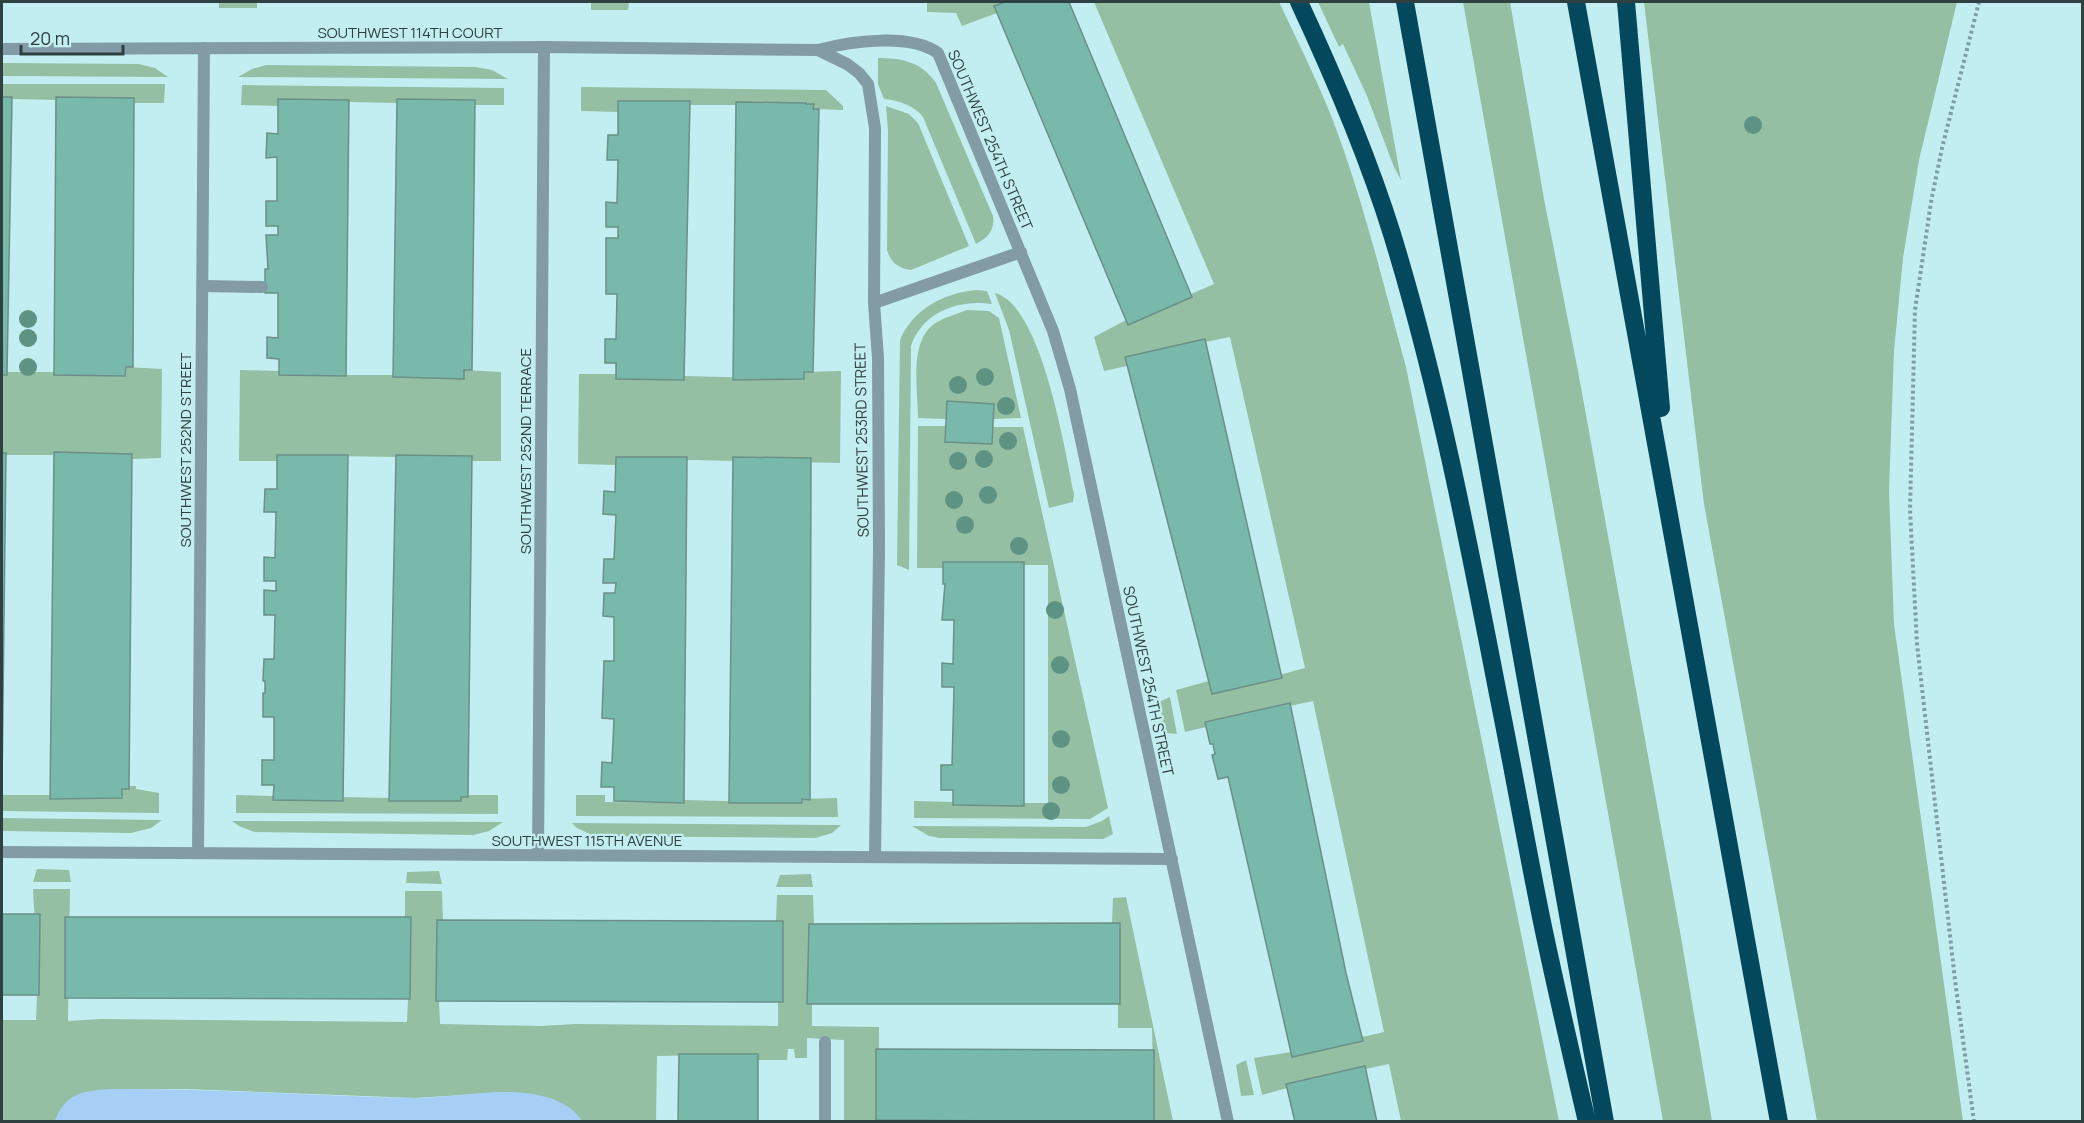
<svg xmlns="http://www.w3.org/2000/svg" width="2084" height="1123" font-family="Manrope,sans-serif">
<rect width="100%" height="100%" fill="#c2eef1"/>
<path fill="#95bfa3" d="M219 2H257V8H219Z
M591 2H629L628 10H591Z
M927 2H1005L995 6 997 13 962 26 956 13 927 12Z
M1094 2H1279C1297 40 1316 78 1332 118 1363 199 1383 283 1406 367L1559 1121H1401L1389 1064 1366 1069 1365 1066 1287 1084V1088L1262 1095 1254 1058 1291 1052 1292 1057 1363 1041 1362 1037 1384 1032 1313 701 1290 706 1289 703 1206 722V727L1185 732 1176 690 1209 681 1212 693 1305 668 1230 337 1205 342 1204 339 1126 357 1127 366 1104 371 1094 337 1126 320 1128 324 1192 297 1191 294 1214 284Z
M1318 2H1369L1401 180 1394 167 1367 96 1343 44 1339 47Z
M1463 2H1510L1544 199 1578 371 1681 937 1712 1121H1663Z
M1644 2H1957L1919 160 1903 258 1894 351 1889 491 1894 624 1963 1121H1817L1704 504Z
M878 58C902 58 922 62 936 83L993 216C995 230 988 238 976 244L923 117C915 106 898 100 884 99L878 84Z
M2 63 139 64 155 68 168 77 2 76Z
M266 65 475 67 492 70 508 79 238 77 252 69Z
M2 84H165L164 103H134V98L57 97 56 100 12 99 11 97H2Z
M242 85 504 88V105H475L474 100 397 99V103L349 102V100L278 99V106L241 105Z
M581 87 826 90 843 106V110L813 109V104L805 103 736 102V105H690L689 101H619L618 112 581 111Z
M886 106 909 114 918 123 969 246 911 270C898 268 891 263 887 250L888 131Z
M976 290 987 291 992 304C959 299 922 312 911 346L909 570 897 565 900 340C913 309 944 293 976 290Z
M995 293C1042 305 1065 451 1074 494L1073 502 1049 508 1009 330Z
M967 310 989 311 999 318 1021 418 994 419V404L947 401 946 419 918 418C918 389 908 339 937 322 946 317 957 314 967 310Z
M126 367 162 369 161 458 132 459 131 454 55 452 54 455H6V453H2V375H7V372H54V375L125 376Z
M240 370 279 371 280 375H393V377L464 379V370L501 372V461H472L471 456 396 455V457L278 455 277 461H239Z
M841 371 840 463 687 460 616 465 578 464 579 374H616L617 379 684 380V376L804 379V372Z
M918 426H946L992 444 993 427H1023L1108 808 1090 819 914 818V801L953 802 954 805 1023 806 1024 803H1048V565H1024V562H944L943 568H917Z
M1170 697 1177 734 1165 733 1159 702Z
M129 786H136V789L159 793V813L2 811V795H50V799L122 798V789H129Z
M236 795 273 796 274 800 343 801V797L389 798V801H461V797H468V795H498V814L236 813Z
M576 795H605V802L683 803 684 800 801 803 802 799 837 798 838 817 576 816Z
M1109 816 1113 834 1103 839 940 838 929 836 912 826 1086 827 1102 821Z
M2 818 162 820 151 828 131 833 2 831Z
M232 821 503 822 489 831 473 835 254 832 239 826Z
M572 823 841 825 832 833 815 838 594 836 577 828Z
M37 869 69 870 71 882H33Z
M439 871 442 884 406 883 407 872Z
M811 874 813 887H776L780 875Z
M33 889H70L68 1021 101 1019 407 1022 408 999H410L411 917H405V891H442L443 920 437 921 436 1001H439L440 1024 541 1026 576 1024 778 1026V1002L783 1001V921H776L777 895H813L814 924H809L807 1004H812V1026L879 1027V1049L876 1050V1120L883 1121H844V1040L807 1038V1058H795L794 1049H788L787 1060H758L757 1054 657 1056 656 1121H582L573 1111 553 1099 510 1092 415 1098 185 1089H110L59 1112 55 1121 2 1122V1020H36L37 995H39Z
M1126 897 1173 1121H1154L1152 1028H1118V1004H1120V923H1112L1113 898Z
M1246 1060 1254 1095 1241 1096 1236 1065Z"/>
<path fill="#a7cff5" d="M110 1089C211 1088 312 1096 414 1098 453 1098 493 1088 532 1094 551 1097 571 1104 582 1121H55C66 1093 82 1091 110 1089Z"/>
<path fill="#79b9ab" stroke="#6a9087" stroke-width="1.5" d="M1005 2H1069L1192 297 1128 325 994 6Z
M2 97H12L7 375H2Z
M56 97 134 98 133 367H126L125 376 54 375Z
M278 99 349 100 346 376 279 375V359L267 358V337L278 338V293H265V269H268L266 235H278V226H266V201H277V157L266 158 267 133 278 134Z
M397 99 475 100 472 370H464V379L393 377Z
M618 101H690L684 380 616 379V363H605V339H616L617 294H606V238H618V227H606V202L617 203 618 160H607L608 135H618Z
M736 102 806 103V104H814L813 109H819L813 372H804V379L733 380Z
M1205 339 1282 678 1212 694 1125 357Z
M947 401 994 404 992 444 945 442Z
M54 452 132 454 129 789H122V798L50 799Z
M2 453H6L2 786Z
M277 455H348L343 801 273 800 274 785H262V760H274V717H263V693H265V681H263L264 659H274L275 615H264V590L276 591V581H264V557L275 558 276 512H264L265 489H277Z
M396 455 472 456 468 797H461V801H389Z
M616 457H687L684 803 614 801V787H601L602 762 612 763 614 719 602 718 604 661H614V617L603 616 604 593H615L616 583H603L604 559H614L616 515 603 514 604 491 615 492Z
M733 457 811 458 810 800 802 799V803H729Z
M943 562H1024V806L953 805V790H941V765H952L954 687H942V663L953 664 954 620H942L945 584H943Z
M1290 703 1346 973 1363 1041 1292 1057 1228 777 1218 779 1212 755 1215 754 1213 744H1210L1205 722Z
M2 914H40L39 995H2Z
M65 917H411L410 999 65 998Z
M437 920 783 921V1002L436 1001Z
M1120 923V1004H807L809 924Z
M876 1049 1154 1050V1122L876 1120Z
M679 1054H758V1122H678Z
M1365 1066 1377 1122H1295L1286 1084Z"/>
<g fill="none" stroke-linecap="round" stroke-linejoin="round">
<path stroke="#7e9ea0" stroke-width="4" stroke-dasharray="3 3" stroke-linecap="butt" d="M1974 1122 1955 980 1917 644 1910 510 1915 310 1931 202 1942 148 1979 2"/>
<path stroke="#829ba5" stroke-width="12" d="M203 286 262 287"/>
<path stroke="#829ba5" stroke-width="12" d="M2 49 544 47 818 50C851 41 910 33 938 53L1053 331 1070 389 1228 1122
M818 50 847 64 859 73 868 84 875 128 874 303 878 358 879 548 875 857
M874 303 1021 252
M2 852 1172 859
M198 853 204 48
M538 855 544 47
M825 1122V1042"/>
<path stroke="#03485c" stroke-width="18" d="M1299 2C1334 77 1367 154 1392 234 1438 384 1468 539 1498 694 1513 768 1526 843 1541 917 1555 985 1571 1053 1587 1122
M1405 2 1605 1122
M1576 2 1779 1122
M1626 2 1661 408"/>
</g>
<g fill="#5e9384">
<circle cx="1753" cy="125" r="9"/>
<circle cx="28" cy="319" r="9"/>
<circle cx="28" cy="338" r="9"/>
<circle cx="28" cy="367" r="9"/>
<circle cx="985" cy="377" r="9"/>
<circle cx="958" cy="385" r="9"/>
<circle cx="1006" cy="406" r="9"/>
<circle cx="1008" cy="441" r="9"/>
<circle cx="984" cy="459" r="9"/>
<circle cx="958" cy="461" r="9"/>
<circle cx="988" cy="495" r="9"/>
<circle cx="954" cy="500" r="9"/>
<circle cx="965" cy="525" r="9"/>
<circle cx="1019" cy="546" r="9"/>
<circle cx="1055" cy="610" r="9"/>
<circle cx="1060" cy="665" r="9"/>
<circle cx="1061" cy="739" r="9"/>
<circle cx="1061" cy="785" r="9"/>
<circle cx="1051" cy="811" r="9"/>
</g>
<g text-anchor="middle" stroke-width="4.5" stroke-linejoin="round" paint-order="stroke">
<g font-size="15" fill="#2f4041" stroke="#c2eef1">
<text x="410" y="38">SOUTHWEST 114TH COURT</text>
<text transform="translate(990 140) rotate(67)" y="5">SOUTHWEST 254TH STREET</text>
<text transform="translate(862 440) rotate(-91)" y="5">SOUTHWEST 253RD STREET</text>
<text transform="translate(186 450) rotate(-90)" y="5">SOUTHWEST 252ND STREET</text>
<text transform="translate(526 451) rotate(-90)" y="5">SOUTHWEST 252ND TERRACE</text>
<text transform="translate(1148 681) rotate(78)" y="5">SOUTHWEST 254TH STREET</text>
<text x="587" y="846">SOUTHWEST 115TH AVENUE</text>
</g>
</g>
<rect width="2084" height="1123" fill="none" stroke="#2f4041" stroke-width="6"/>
<path d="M21 45v9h102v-9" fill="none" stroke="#2f4041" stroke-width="3"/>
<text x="30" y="45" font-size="18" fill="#2f4041" stroke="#c2eef1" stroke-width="4.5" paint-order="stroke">20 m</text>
</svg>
